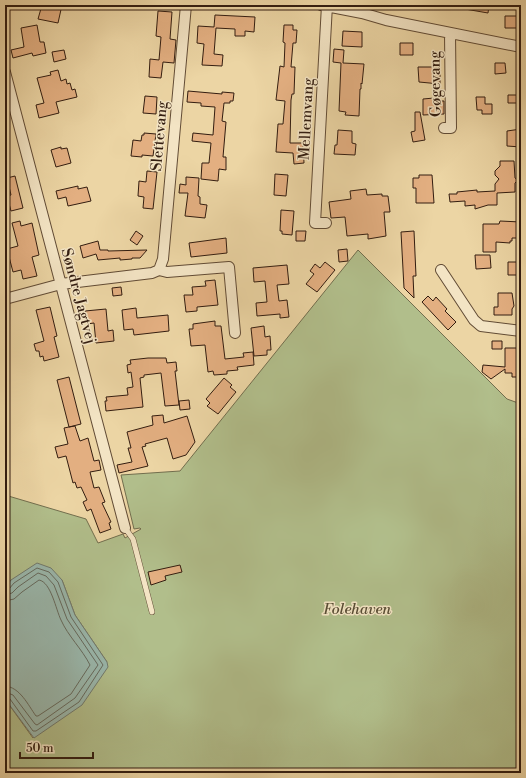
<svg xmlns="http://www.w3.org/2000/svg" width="526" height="778" font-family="'Libre Bodoni',serif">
<rect width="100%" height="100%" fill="#ecd5a4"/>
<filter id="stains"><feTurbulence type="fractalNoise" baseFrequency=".005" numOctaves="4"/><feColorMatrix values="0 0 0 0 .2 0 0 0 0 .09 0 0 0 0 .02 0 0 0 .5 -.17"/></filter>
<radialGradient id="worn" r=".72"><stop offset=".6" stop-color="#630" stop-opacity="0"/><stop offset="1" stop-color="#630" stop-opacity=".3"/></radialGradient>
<path fill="#b1be8b" stroke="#726e4e" d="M358 250 507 399 521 404V773H5V699L33 738 107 662 75 615 62 580H11L5 588V495L86 519 98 543 123 534 125 538 141 529 140 528 134 529 121 475 180 471Z"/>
<path fill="#9ab8ad" stroke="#717a6e" d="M37 563 51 568 62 580 75 615 107 662 108 667 82 705 34 738 5 699V588L11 580Z"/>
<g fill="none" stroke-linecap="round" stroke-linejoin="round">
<path stroke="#666a5e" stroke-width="1" d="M5 590 9 589 14 583 37 568 49 572 58 582 71 617 103 665 79 702 36 731H33L10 699 5 697
M5 595 12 593 18 587 38 573 46 576 54 585 67 619 98 665 75 698 37 725 35 724 13 695 5 692
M5 601 14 599 22 592 39 580C51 582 56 610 61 620 68 636 82 649 90 665L71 694 38 716H36C28 705 20 687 5 686"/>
</g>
<path fill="#e3af81" stroke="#331d10" d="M42 5H62L58 23 38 19Z
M465 5H489L488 13 465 9Z
M158 11 172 12 170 39 176 40 174 63 163 62 161 78 149 77 150 59 159 60 161 37 156 36Z
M215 15 255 17 254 32 245 31V36H235V29L216 28 214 54 223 55 222 66 202 65 204 44 197 43 198 26 214 27Z
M505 16H521V28H505Z
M37 25 40 42H44L46 53 33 56 32 53 13 58 11 50 24 47 21 28Z
M284 25H293V30H297L296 43H293L291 67H295L294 94H292L291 100 290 143H303L304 163 294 164 293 153 276 152 278 124H283L285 101 276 100 280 66 284 67 285 43 283 42Z
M343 31 362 32V47L342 46Z
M400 43H413V55H400Z
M334 49 344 50 343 63 364 64 362 84 361 83V89H360L359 116 345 115 346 112 339 111 341 63 333 62Z
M64 50 66 59 54 62 52 52Z
M495 63H505L506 73 495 74Z
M418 67H440V84L419 82Z
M58 70 61 81 66 79 67 84 70 83 72 90 75 89 77 97 56 102 59 113 39 118 36 105 44 103 37 78 51 75 50 72Z
M188 91 222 94V92L234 93 233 101H230V103H224L222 121 226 122 223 157H226V170L219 169 218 181 201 179 202 163H209L211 143 192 141 193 133 213 135 215 107 201 106V103L187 102Z
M508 95H521V103H508Z
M145 96 157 97 156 114 143 113Z
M476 97H485V104H492V114H482V110H477Z
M434 98V101H444V114L423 115V99Z
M415 112H420L425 140 413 142 411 132 415 131Z
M521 129V147L507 146V131Z
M338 130 352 131V143L356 144 355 155 334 154 335 145H337Z
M144 133 156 134 153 156 142 155V157L131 156 133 140 141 141 142 135H144Z
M61 147V149L67 148 71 163 56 167 51 150Z
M500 161H514L515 178 518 180 515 183V192L497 193V205H488L475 209V205L465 206V201L450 202 449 194H457V192L477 190V192L495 191V184L499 179 495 175V171L500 166Z
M147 171 157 172 153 209 143 208 144 197 138 196 139 181 146 182Z
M275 174 288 175 286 196 274 195Z
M419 175H432L434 203H416V188H413V178H419Z
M15 176 23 208 11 211 7 196 11 195 7 178Z
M186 177 199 178 198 196 200 197V204L207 205 205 218 185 216 188 193H179L180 184 186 185Z
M78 186V189L87 187 91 201 68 206 66 197 58 199 56 191Z
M366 189 367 195 382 194V196H388L390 212H384L386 236 368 239V234L347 236 345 217 331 218 329 202 351 199 350 191Z
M281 210 294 211 292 235 282 234V231H280Z
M20 221 21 226 32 223 39 255 32 257 37 276 23 279 21 270 13 272 7 249 18 246 12 223Z
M500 221 521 222V231H517V238H512V241H510V243L496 242V252H483V224H499Z
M136 231 143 236 137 245 130 240Z
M296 231H306L305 241H296Z
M414 231 416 276H413L414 298 404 288 401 232Z
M226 238 227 253 191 257 189 243Z
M98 241 100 250H108V251L147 250 140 258H132V259L120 260V258L98 260 96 254 83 258 80 246Z
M347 249 348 261 339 262 338 250Z
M475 255H490L491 268 476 269Z
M325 262 335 270 317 292 306 284 314 274 310 271 315 264 320 268Z
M508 262H521V275H508Z
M287 265 289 284 277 285 279 301 287 300 289 317 280 318V314L257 316 256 303 267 302 265 281 254 282 253 268Z
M215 280 218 305 197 307V311L186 312 184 295H193L192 287 206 286 205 281Z
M121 287 122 295 113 296 112 288Z
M498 293H512L514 306 512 309V315H494V307H498Z
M428 296 433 301 436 297 447 309 445 311 456 322 448 330 422 302Z
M50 307 57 336 54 337 59 357 44 361 43 356 40 357 39 351H36L34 344 44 341 36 310Z
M136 308 137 318 168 315 169 331 134 335 133 329 124 330 122 310Z
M106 309 108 331 113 330 114 341 96 343 94 323 87 324 85 311Z
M215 321V326H221L225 359 244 357 243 353 253 352 254 365 237 367 238 370 227 371V374L214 375 213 371 208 372 205 345 191 346 189 329H193V324Z
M264 326 265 337 270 336 271 350H267V355L254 356 251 328Z
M492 341H502V349H492Z
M505 348H518V351H521L520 377H512V373H505V369L491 379 482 372 483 365 505 367Z
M148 358H166L167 363 176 362 177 371H175L179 405 165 406 161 373 144 375V377L140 378 143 407 106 411 105 401H107L106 397 128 395 127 388 133 387 131 372 128 373 127 365 131 364 130 360Z
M69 377 81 424 69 427 75 426 80 441 88 438 94 461 99 460 101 470 90 472 94 488 99 487 105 502 102 503 111 522 109 523 111 529 100 533 91 509 87 511 83 502 87 500 81 487 77 488 75 482 73 483 66 456 58 458 55 447 68 444 64 428 69 427 57 380Z
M224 378 232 385 230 387 236 392 218 414 207 406 210 403 206 399Z
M189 400 190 409 180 410 179 401Z
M163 415 164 423 187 416 195 442 186 455 173 459 167 438 145 444 146 446 142 447 148 466 119 473 117 465 132 462 128 448H131L127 432 153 425 152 416Z
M180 565 182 572 165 576 166 580 151 585 148 572Z"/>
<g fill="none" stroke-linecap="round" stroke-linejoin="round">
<defs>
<path id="service" d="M125 528 133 539 152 612"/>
<path id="minor" d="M321 5 362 13 386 20 521 47
M5 72 125 528
M444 128H451L450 33
M326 223H315L327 5
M159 270 167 272 229 267 235 333
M441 270 474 320 481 326 521 331
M5 299 61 284 152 273 159 270 163 259 186 5"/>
</defs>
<use href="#service" stroke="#614b35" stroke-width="6"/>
<use href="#minor" stroke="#614b35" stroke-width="12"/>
<use href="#service" stroke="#f3e4c4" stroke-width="5"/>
<use href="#minor" stroke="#f3e4c4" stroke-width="10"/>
</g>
<g text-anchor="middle" stroke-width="3" stroke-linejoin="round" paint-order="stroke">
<g font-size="15" fill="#331d10" stroke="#f3e4c4">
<text transform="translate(435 84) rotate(-91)" y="5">Gøgevang</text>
<text transform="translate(306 119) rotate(-87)" y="5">Mellemvang</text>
<text transform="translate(159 136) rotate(-85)" y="5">Slettevang</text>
<text transform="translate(79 296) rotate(75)" y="5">Søndre Jagtvej</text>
</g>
<g font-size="15" font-style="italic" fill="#594d35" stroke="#f3e4c4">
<text x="357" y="614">Folehaven</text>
</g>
</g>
<rect width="526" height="778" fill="none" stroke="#ecd5a4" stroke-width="20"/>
<rect x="6" y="6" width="514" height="766" fill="none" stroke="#331d10" stroke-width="2"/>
<rect x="10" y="10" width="506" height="758" fill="none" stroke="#331d10"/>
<path d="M20 752v6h73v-6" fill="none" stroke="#331d10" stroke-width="2"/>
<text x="26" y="752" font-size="12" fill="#331d10" stroke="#f3e4c4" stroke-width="3" paint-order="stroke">50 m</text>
<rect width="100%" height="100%" filter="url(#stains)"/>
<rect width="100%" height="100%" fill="url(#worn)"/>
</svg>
